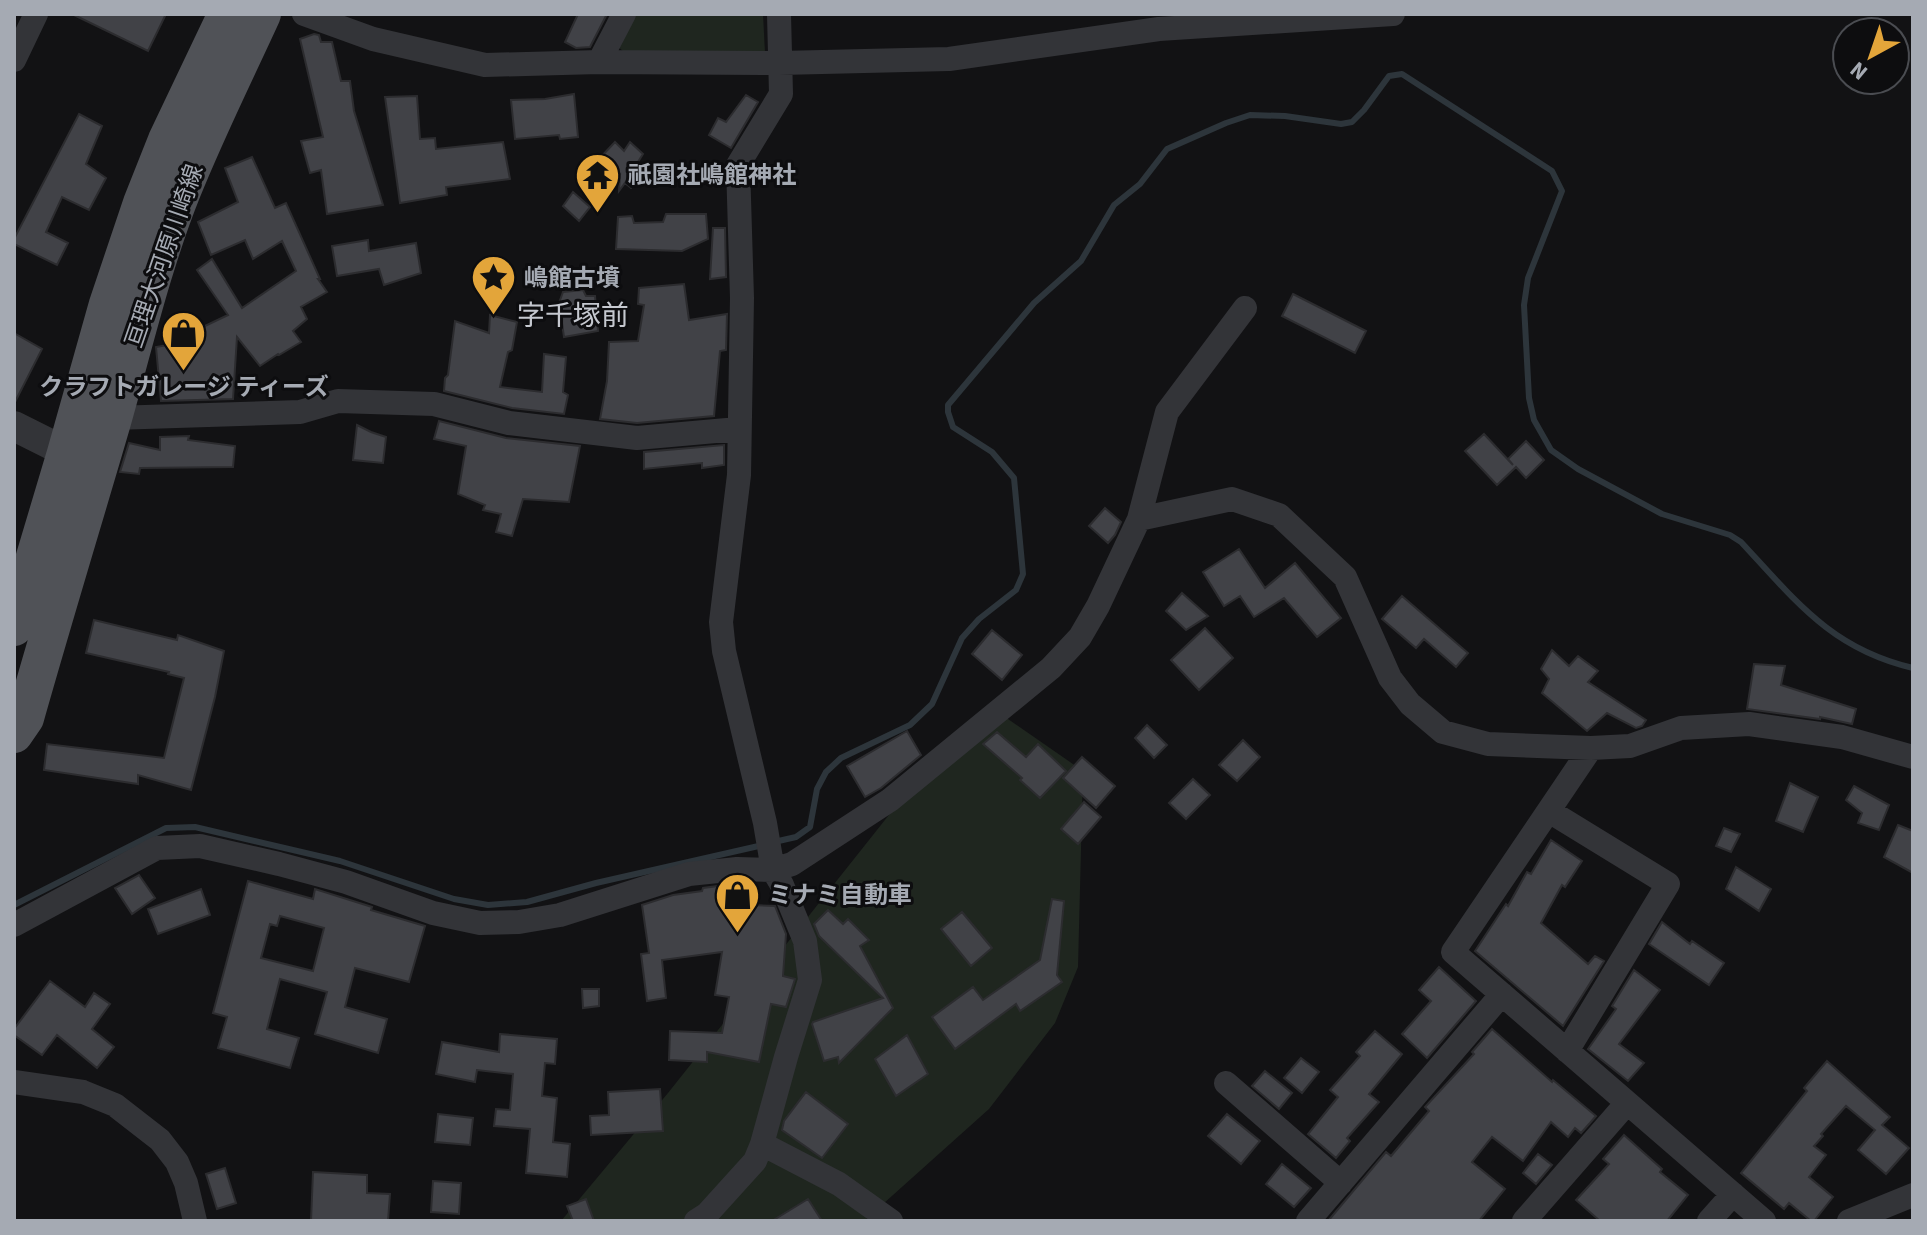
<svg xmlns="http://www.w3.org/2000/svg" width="1927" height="1235" font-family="'Source Sans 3','Noto Sans JP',sans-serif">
<rect width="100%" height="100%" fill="#121214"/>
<path fill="#1f261f" d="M634 14H763L765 53 628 55 618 47Z
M998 712 1083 771 1078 967 1055 1023 989 1109 864 1221H561L668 1093 900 801Z"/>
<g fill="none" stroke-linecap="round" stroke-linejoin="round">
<path stroke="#2d353b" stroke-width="6" d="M774 842 796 837 810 827 817 789 826 772 841 758 910 725 932 704 962 638 979 619 1016 590 1023 574 1014 478 992 452 953 427 948 412V405L1034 303 1081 261 1114 205 1140 184 1167 149 1226 123 1250 115 1285 116 1341 124 1352 122 1364 110 1389 76 1402 74 1552 171 1562 191 1528 278 1524 305 1529 398 1534 420 1551 450 1578 469 1662 514 1730 535 1741 542C1795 600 1831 649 1913 668
M14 905 166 828 195 827 340 861 454 899 488 905 527 902 596 883 763 845"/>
</g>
<path fill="#414247" stroke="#2c2c2f" stroke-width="2" fill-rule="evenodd" d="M72 14H166L148 51Z
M578 14H607L590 47 576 48 565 42Z
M314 34 319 35 321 42H332L341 81H350L354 111 383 205 327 214 321 170 310 173 301 141 323 137 300 39Z
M574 94 578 137 560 139 559 135 515 139 511 100 545 99Z
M746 95 758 102 731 148 709 135 718 118 726 122Z
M417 96 420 139 435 138 436 149 503 142 510 179 446 187 447 195 400 203 385 97Z
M79 114 102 126 86 164 106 178 89 210 62 197 46 232 68 243 57 265 14 244V239Z
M615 142 624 151 630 142 643 154 638 162 649 169 631 188 625 183 619 191 620 175 618 177 598 160Z
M252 157 275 208 286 203 320 279H318L327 292 301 307 307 319 293 331 301 342 279 355 278 354 260 366 237 337 233 399 161 401 156 347 179 343 178 331 205 326 228 315 197 270 212 259 242 308 296 271 282 241 253 259 245 240 211 255 198 222 238 202 225 168Z
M573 192 590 207 579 221 563 206Z
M666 214H706L708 239 682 251 616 249 618 217 632 216 634 223 663 222Z
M713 228H725L726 277 710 279Z
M368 240 369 251 416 243 421 273 384 285 379 269 337 276 332 246Z
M684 284 689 320 727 314 726 350 720 351 714 416 637 423 600 419 607 381 609 342 638 341 644 305 638 304 639 288Z
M583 290 586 296H595L598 331 564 337 559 303 563 292Z
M1293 294 1366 331 1355 353 1282 316Z
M490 315 517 322 512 350 508 352 500 387 542 392 544 354 566 357 563 392 568 395 564 414 512 408 444 391 445 378 448 375 455 321 489 333Z
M14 333 42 349 14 404Z
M439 421 506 438 580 446 569 502 523 499 512 536 496 532 501 514 483 510 485 505 458 494 466 446 434 439Z
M357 425 371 432 386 437 383 463 353 460Z
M1484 434 1513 465 1508 459 1526 441 1544 460 1526 478 1516 467 1497 485 1465 451Z
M189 436 188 440 235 446 233 467 140 468 139 474 120 472 129 443 160 450V437Z
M724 445V465L702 468V463L644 469V452Z
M1105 508 1121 522 1115 535 1108 543 1089 526Z
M1239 549 1265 588 1295 563 1341 618 1317 637 1284 598 1254 617 1240 596 1224 606 1203 572Z
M1182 593 1208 616 1186 630 1166 611Z
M1402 596 1468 653 1456 667 1424 639 1416 648 1382 619Z
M94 620 177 640 178 635 224 651 215 697 191 790 138 775V784L44 770 47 744 164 758 184 678 168 674 169 672 86 653Z
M1205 628 1233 658 1199 690 1171 660Z
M992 630 1022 655 1002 680 972 654Z
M1552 650 1569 666 1578 656 1598 671 1588 682 1646 720 1642 726 1636 728 1607 713 1587 731 1542 693 1549 679 1541 669Z
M1754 664 1785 666 1781 685 1856 709 1852 724 1820 717V719L1747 709Z
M1147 725 1167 745 1154 758 1135 738Z
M907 731 921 755 881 788 865 797 847 766Z
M997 732 1026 757 1038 744 1066 771 1040 798 1020 780 1022 778 983 744Z
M1243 740 1260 757 1237 781 1219 765Z
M1082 757 1115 786 1096 808 1063 778Z
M1193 779 1210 795 1186 819 1169 803Z
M1790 783 1818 797 1803 832 1776 821Z
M1854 786 1889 805 1879 830 1858 823 1862 813 1846 800Z
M1084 802 1101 817 1078 844 1061 829Z
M1898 825 1913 831V873L1884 857Z
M1724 828 1740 834 1731 852 1716 846Z
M1551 840 1582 861 1565 887 1562 885 1541 923 1588 964 1595 956 1604 961 1563 1026 1475 951 1506 904 1508 906 1527 872 1531 874Z
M1736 867 1771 889 1759 911 1726 889Z
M139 875 155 898 132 914 115 888Z
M248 881 313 899 315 889 372 907 371 910 425 926 409 982 355 968 345 1007 387 1019 378 1053 315 1034 327 992 280 979 267 1029 299 1038 290 1068 218 1048 227 1017 213 1013ZM280 916 324 928 313 971 261 958 270 924 277 926Z
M726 885 725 904 775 906 786 934 783 976 795 979 786 1007 771 1004 759 1062 707 1052V1062L669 1060 670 1031 722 1033 729 997 715 995 722 952 662 960 666 998 647 1001 641 954 649 953 642 905 673 895 702 891 703 888Z
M201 889 210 915 158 934 148 909Z
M1052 899 1064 901 1057 975 1062 982 1020 1011 1016 1004 955 1049 932 1017 973 987 983 1000 1040 960Z
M828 910 843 924 848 919 869 940 860 946 893 1008 839 1063 838 1057 824 1061 812 1024 813 1022 883 998 819 936 814 924Z
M962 912 992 948 971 966 941 929Z
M1662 922 1690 944 1692 941 1724 963 1709 985 1649 944Z
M1439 967 1476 1001 1427 1058 1402 1034 1431 1001 1419 990Z
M1634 970 1660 990 1619 1044 1644 1063 1628 1081 1588 1049 1616 1009 1612 1006Z
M50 981 85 1007 94 993 110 1004 92 1029 114 1047 97 1068 57 1035 42 1055 14 1035V1029Z
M582 989H599V1006L583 1008Z
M1492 1029 1552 1082 1553 1080 1596 1116 1590 1123 1581 1133 1575 1128 1568 1137 1551 1122 1523 1161 1492 1137 1472 1162 1505 1189 1479 1221H1328L1386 1152 1391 1156 1429 1111 1425 1107 1474 1054 1472 1052Z
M1375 1031 1402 1054 1369 1094 1379 1102 1347 1138 1350 1141 1336 1158 1308 1134 1338 1097 1330 1090 1360 1056 1356 1052Z
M500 1034 557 1039 555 1064 545 1063 542 1096 557 1098 553 1142 570 1144 567 1177 526 1173 530 1129 494 1126 496 1109 510 1110 513 1074 477 1070 475 1082 436 1074 442 1042 499 1052Z
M907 1035 928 1074 896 1096 875 1059Z
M1301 1058 1319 1072 1302 1093 1284 1078Z
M1827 1061 1890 1117 1882 1125 1909 1148 1886 1174 1858 1150 1875 1130 1846 1106 1821 1134 1823 1136 1814 1146 1826 1155 1809 1177 1833 1197 1814 1221H1811L1789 1203 1784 1209 1741 1173 1807 1091 1804 1088Z
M1265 1071 1292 1093 1279 1109 1252 1086Z
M660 1089 663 1131 591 1135 590 1116 609 1115 608 1092Z
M806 1092 848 1124 822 1158 782 1130 784 1121Z
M438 1114 473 1118 470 1145 435 1142Z
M1227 1114 1260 1141 1241 1164 1208 1136Z
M1624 1135 1662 1169 1660 1172 1688 1195 1667 1221H1600L1576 1200 1609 1164 1603 1159Z
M1538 1154 1552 1165 1536 1184 1523 1173Z
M1282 1164 1311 1188 1294 1207 1266 1184Z
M225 1168 236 1203 217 1209 206 1174Z
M313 1172 367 1175V1193L390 1194 388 1221H311Z
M433 1181 461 1183 459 1214 431 1212Z
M586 1199 594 1221H573L567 1206Z
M808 1199 822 1221H772Z"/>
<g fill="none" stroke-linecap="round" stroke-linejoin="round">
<path stroke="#333438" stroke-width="24" d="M304 14 373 39 485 65 599 62 780 63 949 59 1159 29 1393 14
M14 60 36 14
M599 62 624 14
M113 418 300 412 338 401 434 404 509 423 637 438 738 429
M1139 519 1232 499 1279 515 1345 577 1390 678 1410 704 1443 732 1488 744 1591 748 1630 746 1681 728 1749 724 1842 737 1913 757
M1591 748 1453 952 1764 1221
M1549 811 1668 884 1567 1051
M14 925 157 848 200 846 279 864 346 882 433 913 480 923 519 922 560 915 689 874 737 869 773 870 792 864 890 800 1051 668 1080 637 1098 606 1139 519 1167 412 1245 308
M14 1082 83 1092 115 1105 160 1140 177 1162 186 1183 195 1221
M1226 1083 1341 1183
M762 1144 839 1184 891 1221
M696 1221 707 1214 755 1161 762 1144 786 1057 810 980 805 941 782 885 773 870 765 823 724 651 721 622 739 475 742 298 738 165 781 94 779 14
M1308 1221 1502 994
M1524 1221 1627 1103
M1709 1221 1733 1194
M1849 1221 1913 1195"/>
<path stroke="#333438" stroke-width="30" d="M14 426 86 462"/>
<path stroke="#505257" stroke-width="38" d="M14 627 66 453 108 304 142 203 167 140 227 14
M14 734 25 718C53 619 83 521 112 422 134 344 152 266 182 191 206 131 235 73 262 14"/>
</g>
<defs>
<symbol id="temple-pin" viewBox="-11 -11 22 30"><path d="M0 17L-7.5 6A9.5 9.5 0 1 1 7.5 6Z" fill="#e3a53a" stroke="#0d0d0f"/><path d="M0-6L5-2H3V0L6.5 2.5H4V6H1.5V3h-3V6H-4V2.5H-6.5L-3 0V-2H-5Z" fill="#111"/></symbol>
<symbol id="sight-pin" viewBox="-11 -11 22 30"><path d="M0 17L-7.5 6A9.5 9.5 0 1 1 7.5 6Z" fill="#e3a53a" stroke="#0d0d0f"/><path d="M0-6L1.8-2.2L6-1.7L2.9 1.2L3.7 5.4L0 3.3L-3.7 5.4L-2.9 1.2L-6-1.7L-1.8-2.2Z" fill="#111"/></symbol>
<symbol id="shop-pin" viewBox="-11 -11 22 30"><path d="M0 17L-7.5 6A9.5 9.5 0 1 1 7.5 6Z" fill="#e3a53a" stroke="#0d0d0f"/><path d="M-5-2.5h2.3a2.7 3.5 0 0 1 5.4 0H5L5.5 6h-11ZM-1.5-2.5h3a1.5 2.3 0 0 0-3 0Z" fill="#111"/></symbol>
</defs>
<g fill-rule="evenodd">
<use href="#temple-pin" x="572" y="150" width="51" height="69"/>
<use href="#sight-pin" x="468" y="252" width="51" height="69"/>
<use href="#shop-pin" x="158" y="308" width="51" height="69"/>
<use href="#shop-pin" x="712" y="870" width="51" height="69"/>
</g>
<g text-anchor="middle" stroke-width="6" stroke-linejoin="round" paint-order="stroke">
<g font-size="24" font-weight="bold" fill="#a5aab3" stroke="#0d0d0f" text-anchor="start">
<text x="628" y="183">祇園社嶋館神社</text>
<text x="524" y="286">嶋館古墳</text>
<text x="184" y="395" text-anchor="middle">クラフトガレージ ティーズ</text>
<text x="768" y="903">ミナミ自動車</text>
</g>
<g font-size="24" fill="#a5aab3" stroke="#0d0d0f">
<text transform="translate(164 256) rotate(-71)" y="8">亘理大河原川崎線</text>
</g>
<g font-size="28" fill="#c5c8cf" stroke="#0d0d0f">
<text x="573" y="325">字千塚前</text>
</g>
</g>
<rect width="1927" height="1235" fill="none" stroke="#a5aab3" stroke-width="32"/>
<g transform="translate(1871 56) rotate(220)"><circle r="38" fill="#0d0d0f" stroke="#4a4c51" stroke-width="2"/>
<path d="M0-6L14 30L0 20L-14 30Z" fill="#e3a53a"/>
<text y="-12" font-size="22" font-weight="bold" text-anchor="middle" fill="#a5aab3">N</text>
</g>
</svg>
